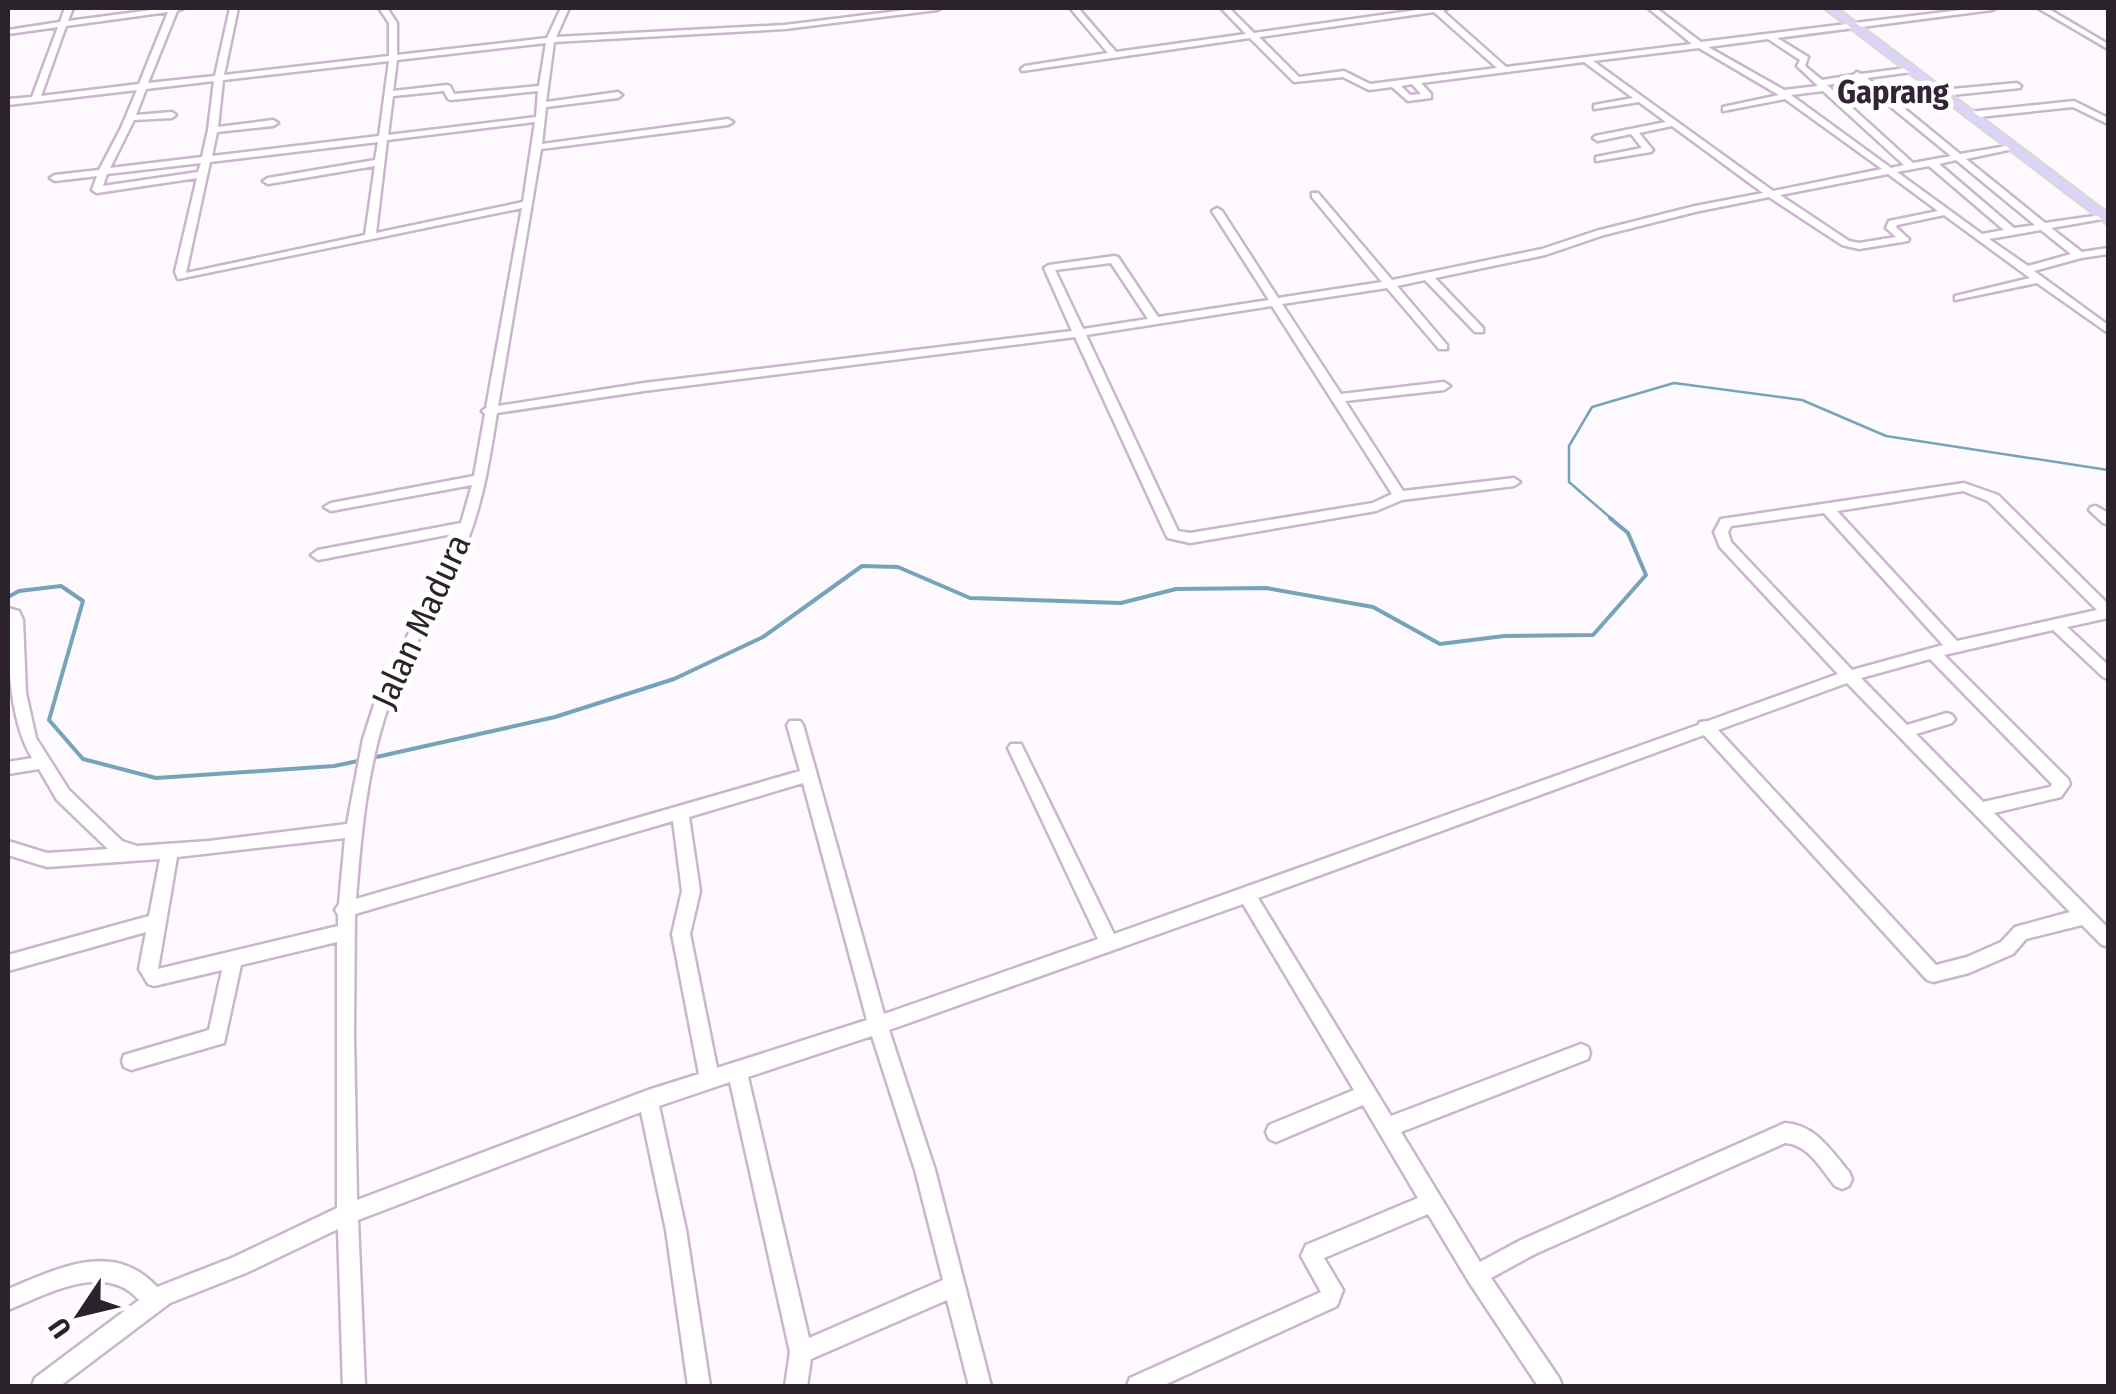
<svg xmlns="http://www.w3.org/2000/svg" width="2116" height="1394" font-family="'Fira Sans Condensed',sans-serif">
<rect width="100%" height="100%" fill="#fdf9fe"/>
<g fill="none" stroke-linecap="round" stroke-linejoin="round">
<path stroke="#75a4ba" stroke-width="2.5" d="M1613 520 1569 482V446L1592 407 1674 383 1802 400 1886 436 2108 470"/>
<path stroke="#75a4ba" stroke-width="4" d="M8 597 19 591 61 586 83 601 49 720 83 759 156 778 334 766 363 760
M372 758 555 717 674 679 763 637 862 566 898 567 970 598 1121 603 1176 589 1266 588 1373 607 1440 644 1504 636 1593 635 1646 575 1628 533 1610 518"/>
<defs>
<path id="minor" d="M65 8H73L68 21 167 8H184L177 11 148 83 215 76 230 8H238L224 75 389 56V23L379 8H387L397 23V55L547 38 561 8H569L556 37 785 25 922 8H941L937 10 785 29 554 42 546 102 618 92 622 95 618 98 546 107 542 144 728 119 733 122 728 125 541 149 498 406 644 383 1072 331 1044 268 1049 265 1114 256 1118 257 1158 317 1269 300 1212 211 1217 208 1222 211 1278 298 1382 282 1312 197V193H1318L1392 280 1542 249 1596 231 1695 206 1763 193 1672 126 1639 133 1653 150 1651 152 1596 161V157L1642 148 1631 134 1598 141 1593 138 1595 136 1666 122 1639 102 1594 109V105L1633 98 1584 62 1421 83 1431 94V98L1408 101 1392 87 1369 90 1343 77 1294 82 1250 38 1022 71 1021 69 1025 66 1108 53 1070 8H1078L1116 52 1246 34 1221 8H1229L1254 33 1431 8H1448L1443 11 1506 67 1692 44 1648 8H1656L1701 42 1977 8H1996L1992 10 1777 38 1808 57 1805 66 1822 80 1853 75 1857 72 1861 74 1914 67 1915 69 1911 72 1867 78 1960 154 2013 145V149L1966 159 2045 223 2108 214V218L2051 228 2082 252 2108 248V254L2081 258 2034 271 2108 325V333L2037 283 1955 300V296L2030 278 1944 215 1897 225 1896 227 1909 239 1908 241 1859 249 1842 245 1769 197 1695 212 1604 235 1545 255 1435 278 1483 328V332H1475L1425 280 1397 286 1447 345V349H1439L1387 288 1282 304 1341 394 1444 382 1450 386 1444 390 1345 401 1403 491 1514 478 1520 482 1514 486 1402 500 1376 511 1190 543 1168 538 1166 535 1075 337 644 391 497 413C490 456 484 498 468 539 446 596 410 647 389 704 367 766 361 834 356 899L800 771 787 725 790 721H800L803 725 884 1014 1098 939 1008 748 1011 744H1021L1114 934 1698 725 1700 722 1708 721 1838 674 1720 547 1714 532 1721 519 1964 483 1998 495 2108 604V618L2067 627 2108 665V679L2103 677 2053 630 1944 655 2068 779 2070 784 2061 797 1994 813 2108 928V947L2102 945 2082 925 2026 939 2013 954 1969 973 1933 982 1927 980 1704 735 1258 898 1391 1116 1581 1044 1588 1047 1590 1053 1588 1059 1401 1132 1480 1262 1521 1240 1785 1123C1816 1125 1831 1151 1849 1172L1852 1179 1849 1186 1842 1189 1835 1186C1822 1170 1808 1144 1785 1143L1535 1254 1491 1278 1559 1378 1562 1386H1538L1469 1282 1428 1214 1324 1258 1343 1290 1337 1306 1162 1386H1127L1130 1378 1321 1292 1301 1256 1306 1245 1418 1198 1363 1105 1276 1142 1269 1139 1266 1132 1269 1125 1354 1090 1243 904 889 1030 935 1170 991 1386H969L947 1300 811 1359 807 1386H785L790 1352 730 1082 659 1106 686 1230 710 1386H688L666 1230 641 1112 358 1220 365 1386H343L338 1229 246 1273 170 1303 60 1386H32L35 1378 139 1300C105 1261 47 1294 8 1310V1289C57 1269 113 1239 157 1287L234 1257 337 1208V942L241 965 224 1043 131 1070 124 1067 122 1061 124 1055 209 1030 222 970 154 986 148 984 139 969 146 932 8 971V955L149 916 160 859 47 867 8 855V841L47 853 108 849 57 800 39 769 8 774V762L32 758C8 718 8 653 8 608L19 611 23 620 26 693 36 738 69 790 122 841 137 846 209 841 347 824 363 739 374 705 457 533 318 560 311 555 318 550 461 523 472 485 331 511 324 507 331 503 474 476 485 414 482 411 486 408 522 208 178 279 175 272 197 178 97 193 92 190 97 176 55 181 50 178 55 175 99 170 121 128 137 90 8 105V99L32 97 58 27 8 34V30L60 22ZM168 12 139 84 41 96 66 26ZM1434 12 1497 68 1370 84 1344 71 1299 77 1259 37ZM1768 39 1800 60 1797 66 1818 86 1784 90 1708 47ZM546 43 539 86 454 94 450 86 447 85 393 91 397 60ZM1699 48 1779 95 1723 107V111L1785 99 1882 169 1773 191 1593 61ZM389 61 379 136 212 156 217 132 273 126 278 123 273 120 218 127 223 80ZM1858 80 1951 156 1913 163 1827 85ZM214 81 208 130 202 157 110 168 134 120 172 118 176 115 172 112 136 115 146 89ZM1412 84 1421 94 1410 95 1401 86ZM444 91 448 99 451 100 538 91 536 117 388 135 393 96ZM1823 91 1904 165 1891 168 1791 95ZM535 122 523 202 376 233 387 140ZM378 142 375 160 268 178 263 181 268 184 375 166 365 235 186 273 210 162ZM1956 160 2035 225 2014 228 1939 164ZM201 163 198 172 103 186 107 174ZM1929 166 2004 230 1982 234 1897 172ZM1888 174 1938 211 1889 221 1886 228 1896 237 1859 243 1849 241 1780 195ZM2041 230 2071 254 2028 266 1989 239ZM1111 263 1148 319 1083 329 1055 270ZM1272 306 1392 494 1373 503 1190 533 1178 531 1086 335ZM1963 491 1988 501 2097 610 1957 641 1837 511ZM1824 513 1943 645 1852 670 1731 542 1728 532 1731 526ZM1930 659 2052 784 2050 787 1983 802 1916 734 1952 723 1955 719 1952 715 1947 713 1907 725 1861 678ZM1847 683 2070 912 2015 927 2001 942 1967 957 1936 965 1718 730ZM803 783 867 1020 717 1068 690 934 700 891 689 817ZM673 821 682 891 672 934 699 1074 648 1090 357 1200 354 1034 355 914ZM345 838 339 904 335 910 338 915V926L158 969 177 857ZM872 1036 915 1170 943 1280 809 1338 748 1077Z
M2038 8H2047L2108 44V49Z
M2017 83 2021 86 2020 88 1942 96 1938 93 1942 90Z
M2074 101 2108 118V124L2073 107 1969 118 1965 115 1969 112Z
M2096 506 2108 513V524L2103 523 2089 510 2091 507Z"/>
<path id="major" d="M1825 8H1836L2108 214V224Z"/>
</defs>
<use href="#minor" stroke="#cbb4ce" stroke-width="5"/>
<use href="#major" stroke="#d9d7d9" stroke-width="5"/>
<use href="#minor" fill="#fff" fill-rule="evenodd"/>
<use href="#major" fill="#dcd4f8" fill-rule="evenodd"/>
</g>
<g text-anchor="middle" stroke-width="10" stroke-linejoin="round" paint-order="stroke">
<g font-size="32" font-weight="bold" fill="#342236" stroke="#fff">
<text x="1893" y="103">Gaprang</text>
</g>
<g font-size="35" fill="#2b222c" stroke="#fff">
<text transform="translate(421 621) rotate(-65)" y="12">Jalan Madura</text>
</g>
</g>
<rect width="2116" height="1394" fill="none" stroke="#2b222c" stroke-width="20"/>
<g transform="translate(80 1314) rotate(235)" stroke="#ffffff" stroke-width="8" paint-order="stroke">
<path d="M0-8L18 38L0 25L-18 38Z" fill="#2b222c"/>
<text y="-15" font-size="28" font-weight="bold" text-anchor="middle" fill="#2b222c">U</text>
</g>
</svg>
